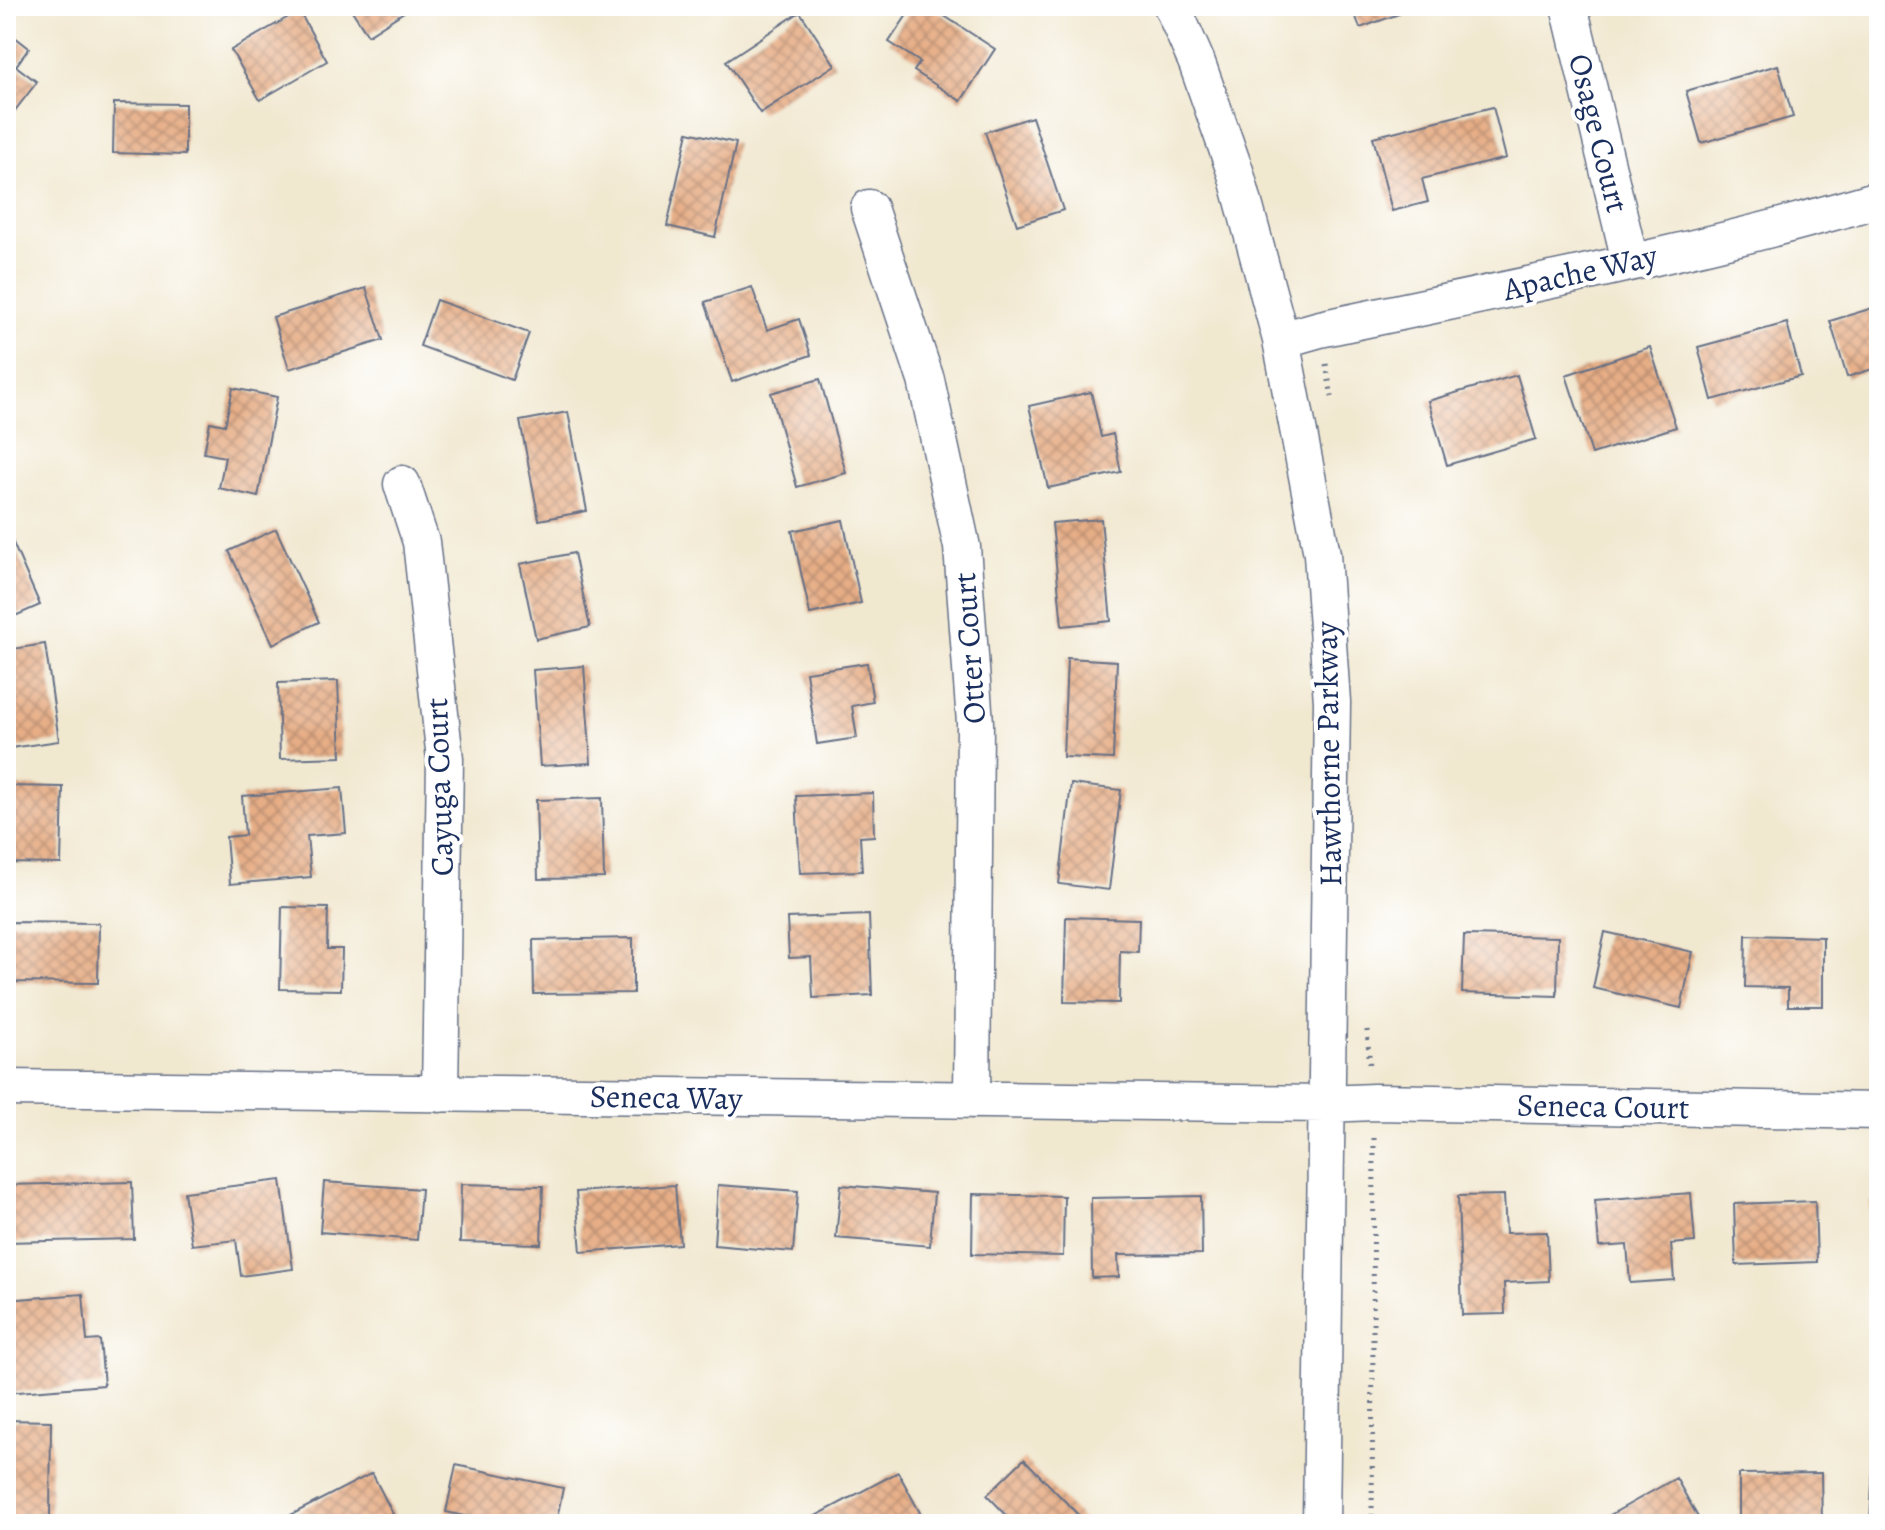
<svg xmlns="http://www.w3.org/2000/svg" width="1885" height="1530" font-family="Alegreya,serif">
<defs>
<pattern id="building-cross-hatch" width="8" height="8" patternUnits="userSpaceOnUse" patternTransform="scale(2)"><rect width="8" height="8" fill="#e7ae86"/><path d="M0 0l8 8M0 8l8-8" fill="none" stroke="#ba8e71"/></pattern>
</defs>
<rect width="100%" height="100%" fill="#fff"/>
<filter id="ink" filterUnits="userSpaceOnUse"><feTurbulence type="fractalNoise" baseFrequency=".0125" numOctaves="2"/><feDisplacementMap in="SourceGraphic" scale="16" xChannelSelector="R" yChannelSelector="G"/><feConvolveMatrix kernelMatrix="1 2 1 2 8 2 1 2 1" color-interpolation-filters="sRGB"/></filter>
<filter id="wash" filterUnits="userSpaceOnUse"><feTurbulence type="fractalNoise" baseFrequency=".006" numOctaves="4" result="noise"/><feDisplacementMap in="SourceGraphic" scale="32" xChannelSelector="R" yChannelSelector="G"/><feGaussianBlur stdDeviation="1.8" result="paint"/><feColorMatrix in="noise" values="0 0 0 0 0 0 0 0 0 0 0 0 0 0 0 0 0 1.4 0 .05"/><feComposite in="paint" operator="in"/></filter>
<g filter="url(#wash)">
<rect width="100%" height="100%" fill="#f1e8d0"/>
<g id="blocks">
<path fill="url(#building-cross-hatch)" d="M349 6H413L368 35Z
M913 6H929L995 49 961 101 914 71 920 62 889 42Z
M1352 6H1421L1360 28Z
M299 11 327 61 260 100 231 50Z
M800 12 835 65 760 113 726 61Z
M6 30 29 48 16 66 37 82 6 122Z
M1778 65 1793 117 1701 143 1686 91Z
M114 103 185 104V155L113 153Z
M1493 107 1506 158 1422 179 1428 202 1392 211 1373 137Z
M1032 117 1063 210 1017 225 985 132Z
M688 132 736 143 715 237 667 226Z
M752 287 767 330 799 319 811 355 732 382 705 302Z
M366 288 383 340 289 369 273 317Z
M436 300 529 333 512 380 420 346Z
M1879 306V367L1847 377 1830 321Z
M1787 323 1801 376 1712 400 1698 347Z
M1650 347 1676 427 1592 454 1566 375Z
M1517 375 1536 439 1447 465 1428 401Z
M820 379 846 473 797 487 771 393Z
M233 388 277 397 258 497 219 488 225 457 204 453 210 422 225 425Z
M1091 392 1101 437 1113 434 1121 472 1048 488 1029 406Z
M568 412 587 511 539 520 520 421Z
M1101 519 1111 621 1062 626 1052 523Z
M843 520 861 603 810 614 792 531Z
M6 527 40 605 6 620Z
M276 529 319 622 273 644 229 551Z
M574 553 590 627 536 639 520 564Z
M45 644 59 741 10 748 6 722V650Z
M1067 658 1117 661 1113 759 1063 757Z
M867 663 873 702 852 706 857 738 817 744 806 672Z
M584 666 591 763 540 766 533 670Z
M338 681 341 757 280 759 278 683Z
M1071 784 1121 790 1109 890 1059 884Z
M8 786 63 787 61 864 6 863Z
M342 788 346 833 307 836 311 877 230 884 226 837 245 835 242 796Z
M873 793 874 836 860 837 862 871 800 873 796 796Z
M602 798 604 878 538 879 536 800Z
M282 907 328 908 327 949H342L341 990 280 989Z
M869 915 872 995 813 998 811 957 789 958 787 918Z
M1066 917 1139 919 1138 952 1120 951 1119 1003 1064 1002Z
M6 922 99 923 98 983 6 982Z
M1605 932 1693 952 1681 1008 1593 988Z
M1464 935 1558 937 1557 996 1462 993Z
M1746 935 1823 937V1006H1788V988L1745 987Z
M633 938V993L534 994 533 940Z
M281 1180 293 1269 241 1276 236 1240 192 1245 184 1192Z
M132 1182 134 1239 6 1242V1185Z
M324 1182 421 1189 417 1240 320 1232Z
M461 1184 543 1186 541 1244 460 1242Z
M675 1185 680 1244 581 1252 576 1192Z
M718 1185 798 1191 793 1252 714 1245Z
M841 1185 934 1193 930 1246 836 1238Z
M1691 1193 1695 1242 1671 1244 1674 1280 1630 1283 1627 1245 1599 1247 1595 1200Z
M973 1194 1064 1196 1063 1256 972 1254Z
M1504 1195 1506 1233 1547 1232 1549 1281 1504 1283 1505 1314 1462 1315 1458 1196Z
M1201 1196 1202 1254 1118 1255 1119 1277 1092 1278 1091 1198Z
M1815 1201 1817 1262 1736 1265 1734 1204Z
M1870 1202H1879V1265H1872Z
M83 1294 87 1341 100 1340 104 1385 6 1393V1300Z
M6 1420 51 1421 50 1520H6Z
M1024 1459 1087 1524H1015L987 1495Z
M456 1465 563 1488 556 1524H491V1522L446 1512Z
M1873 1465H1879V1524H1870Z
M898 1472 925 1522 920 1524H812L810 1519Z
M372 1473 395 1518 383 1524H288L285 1518Z
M1821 1473 1822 1524H1739V1474Z
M1676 1478 1700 1521 1695 1524H1594Z"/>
</g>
</g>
<g filter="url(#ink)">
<use href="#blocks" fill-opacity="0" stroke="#667086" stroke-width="2"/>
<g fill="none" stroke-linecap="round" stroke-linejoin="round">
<defs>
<path id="street" d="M1172 6 1197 63 1236 174 1281 340 1322 554 1332 702 1321 1524
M1569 6 1630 261
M869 208 926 380 962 547 975 723 972 1100
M1281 340 1320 329C1507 289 1696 253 1879 199
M402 484 421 542 445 759 440 1094
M6 1088 1326 1104 1374 1102 1879 1111"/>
</defs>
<use href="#street" stroke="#667086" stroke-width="39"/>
<path stroke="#667086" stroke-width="5" stroke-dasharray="2 6" stroke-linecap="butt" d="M1326 364 1332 397
M1367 1030 1370 1067
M1372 1524 1374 1137"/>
<use href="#street" stroke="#fff" stroke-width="36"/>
</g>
</g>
<g text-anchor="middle" stroke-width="8" stroke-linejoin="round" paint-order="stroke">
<g font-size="32" fill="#1b2f5e" stroke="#fff">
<text transform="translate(1599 133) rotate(76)" y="11">Osage Court</text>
<text transform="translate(1580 272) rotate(-13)" y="11">Apache Way</text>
<text transform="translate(969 648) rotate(-94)" y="11">Otter Court</text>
<text transform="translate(1328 754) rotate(-91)" y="11">Hawthorne Parkway</text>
<text transform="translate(439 787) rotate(-92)" y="11">Cayuga Court</text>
<text transform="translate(666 1097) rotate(1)" y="11">Seneca Way</text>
<text transform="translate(1603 1106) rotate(1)" y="11">Seneca Court</text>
</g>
</g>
<rect width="1885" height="1530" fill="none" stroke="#fff" stroke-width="32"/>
</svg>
